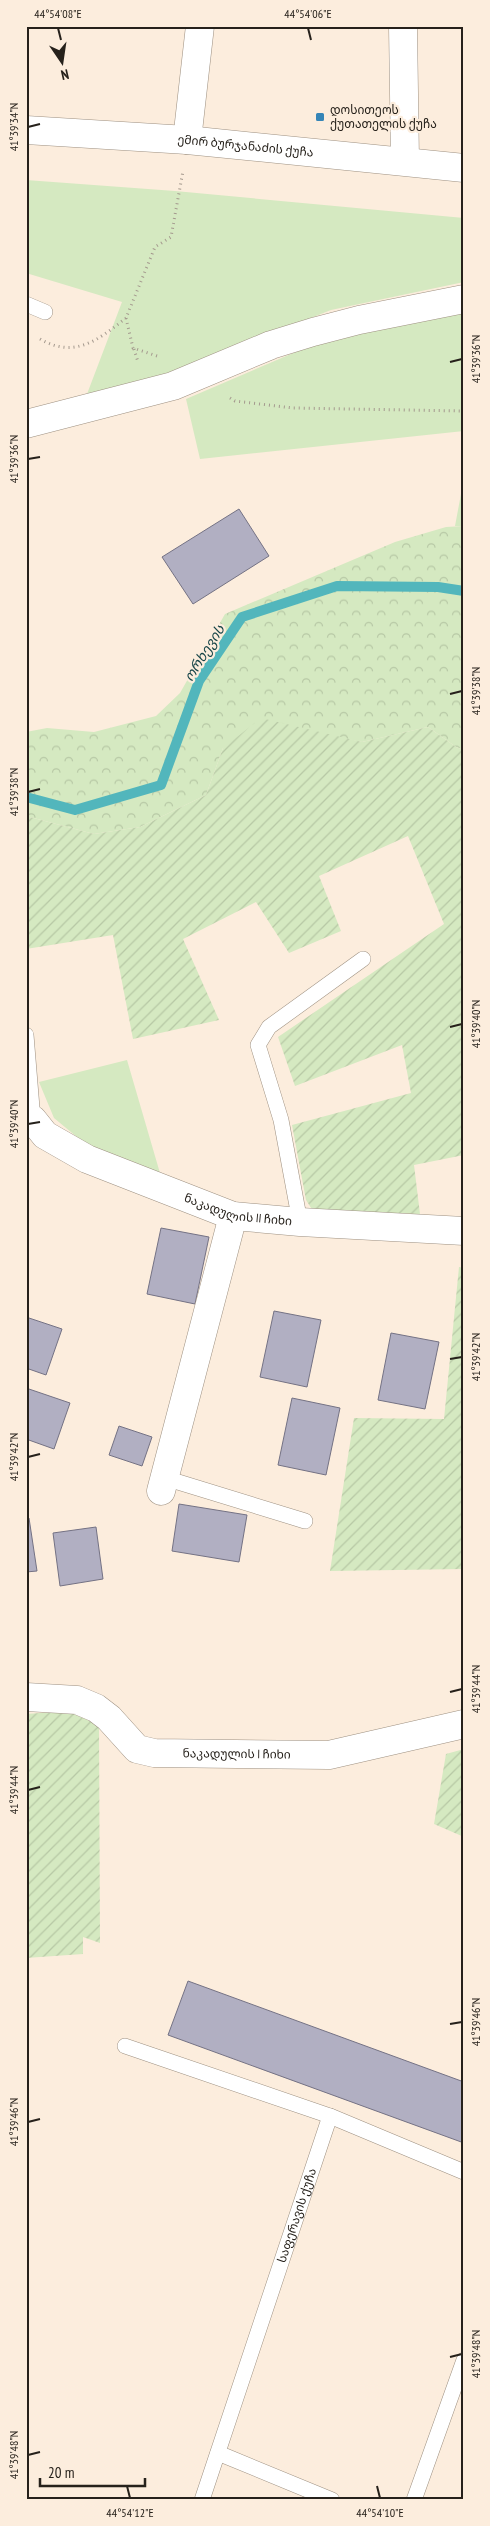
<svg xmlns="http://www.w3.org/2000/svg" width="490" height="2526" font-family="'PT Sans Narrow','Noto Sans Georgian',sans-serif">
<defs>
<pattern id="forest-crowns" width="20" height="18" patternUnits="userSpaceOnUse" patternTransform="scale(1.25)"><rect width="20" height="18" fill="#d5e9c1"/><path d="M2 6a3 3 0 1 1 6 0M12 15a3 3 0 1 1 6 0" fill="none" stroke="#b7c8a5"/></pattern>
<pattern id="garden-furrows" width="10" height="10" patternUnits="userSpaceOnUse" patternTransform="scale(1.25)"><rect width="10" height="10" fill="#d5e9c1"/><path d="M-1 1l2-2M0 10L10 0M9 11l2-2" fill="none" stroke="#b7c8a5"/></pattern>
</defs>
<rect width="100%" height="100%" fill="#fceddd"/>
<path fill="#d5e9c1" d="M26 180 175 191 464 218V282L331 310 175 372 87 394 122 302 26 273Z
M464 308V431L200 459 186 399 319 342Z
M464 478V526H455Z
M127 1060 162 1180 89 1147 54 1118 39 1082Z"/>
<path fill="url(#forest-crowns)" d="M464 526V750L456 747 428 727 362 742 320 734 223 748 206 795 140 827 94 834 26 816V732L47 728 94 732 156 716 180 693 225 614 395 542 446 527Z"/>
<path fill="url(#garden-furrows)" d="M261 718 362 742 428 727 456 747 464 750V1155L414 1165 420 1214 313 1211 306 1200 292 1125 411 1093 402 1045 295 1086 278 1037 444 924 408 836 319 876 341 931 289 953 256 902 183 939 219 1020 133 1039 113 935 26 949V816L94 834 140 827 206 795 223 748Z
M459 1267 464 1268V1569L330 1571 354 1418 444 1419Z
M67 1711 99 1725 100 1943 83 1937V1954L26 1958V1714Z
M464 1749V1837L434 1824 446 1754Z"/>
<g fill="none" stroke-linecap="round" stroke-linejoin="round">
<path stroke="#52b6bc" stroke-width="10" d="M26 797 75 810 161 785 199 681 242 617 337 586 438 587 464 591"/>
</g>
<path fill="#b1afc2" stroke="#747284" d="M239 509 269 556 193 604 162 557Z
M161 1228 209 1237 195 1304 147 1294Z
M274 1311 321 1320 307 1387 260 1377Z
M26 1317 62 1329 46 1375 26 1368Z
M391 1333 439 1342 425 1409 378 1400Z
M26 1388 70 1403 54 1449 26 1439Z
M292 1398 340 1408 326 1475 278 1465Z
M119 1426 152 1437 142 1466 109 1455Z
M179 1504 247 1515 239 1562 172 1551Z
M26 1518H29L37 1571 26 1572Z
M96 1527 103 1579 60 1586 53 1533Z
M188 1981 464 2082V2143L168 2035Z"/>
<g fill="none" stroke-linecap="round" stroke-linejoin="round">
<defs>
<g id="service">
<path d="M26 304 45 312"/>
<path d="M26 1035 33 1120"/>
<path d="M300 1222 281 1120 258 1045 269 1027 363 959"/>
<path d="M165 1478 305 1521"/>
<path d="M125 2046 330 2116"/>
<path d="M218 2453 332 2500"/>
<path id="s1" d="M202 2500 330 2116 464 2172"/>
<path d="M414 2500 464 2360"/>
</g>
<g id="minor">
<path d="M403 26 405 161"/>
<path d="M187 140 200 26"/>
<path d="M26 424 173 386 271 345 313 332 359 320 464 299"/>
<path id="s2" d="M33 1120 45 1135 87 1159 233 1216 300 1222 464 1231"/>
<path d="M161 1491 233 1216"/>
<path id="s3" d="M26 1697 77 1700 96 1708 109 1718 137 1749 154 1753 329 1755 464 1724"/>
</g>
<g id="tertiary">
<path id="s4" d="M26 130 187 140 464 168"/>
</g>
</defs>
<use href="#service" stroke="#9e9182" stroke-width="16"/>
<use href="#minor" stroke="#9e9182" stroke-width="29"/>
<use href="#tertiary" stroke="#9e9182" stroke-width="29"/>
<path stroke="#a4998e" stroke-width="3" stroke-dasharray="1 4" stroke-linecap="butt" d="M40 339C75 359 98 340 126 318
M134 349 138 362
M157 356 133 348 126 318 155 247 171 237 183 171
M230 398 235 401 293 408 464 411"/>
<use href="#service" stroke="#fff" stroke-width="15"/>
<use href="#minor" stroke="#fff" stroke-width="28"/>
<use href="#tertiary" stroke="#fff" stroke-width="28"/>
</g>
<path fill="none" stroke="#26211b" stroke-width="2" d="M58 28 61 40M308 28 311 40M28 127 40 124M450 362 462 359M28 459 40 457M450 694 462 691M28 792 40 789M450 1027 462 1024M28 1124 40 1122M450 1359 462 1357M28 1457 40 1454M450 1692 462 1689M28 1790 40 1787M450 2024 462 2022M28 2122 40 2119M450 2357 462 2354M28 2455 40 2452M127 2486 130 2498M377 2486 380 2498"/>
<rect fill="#3585b7" stroke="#fceddd" stroke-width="2" x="315" y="112" width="10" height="10" rx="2.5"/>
<g text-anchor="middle" stroke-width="4.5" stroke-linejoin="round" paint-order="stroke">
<g font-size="12" fill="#26211b" stroke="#fceddd" text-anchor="start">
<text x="330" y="114">დოსითეოს<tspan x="330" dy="14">ქუთათელის ქუჩა</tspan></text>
</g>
<g font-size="12" fill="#26211b" stroke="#fceddd">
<text dy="4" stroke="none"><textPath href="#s4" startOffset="220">ემირ ბურჯანაძის ქუჩა</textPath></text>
<text dy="4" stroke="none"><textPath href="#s2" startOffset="228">ნაკადულის II ჩიხი</textPath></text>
<text dy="4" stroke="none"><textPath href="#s3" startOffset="230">ნაკადულის I ჩიხი</textPath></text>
<text dy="4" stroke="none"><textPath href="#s1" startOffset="300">საფერავის ქუჩა</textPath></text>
</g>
<g font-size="14" font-style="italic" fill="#164447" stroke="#fceddd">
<text transform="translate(204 653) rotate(-58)" y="5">ორხევის</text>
</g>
</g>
<rect width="490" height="2526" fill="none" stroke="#fceddd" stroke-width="55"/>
<g transform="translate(62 62) rotate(167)" stroke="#fceddd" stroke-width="4" paint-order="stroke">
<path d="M0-4L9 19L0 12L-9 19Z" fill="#26211b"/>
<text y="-8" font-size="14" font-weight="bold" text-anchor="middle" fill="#26211b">N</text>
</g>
<path d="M40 2478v8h105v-8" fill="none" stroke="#26211b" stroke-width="2.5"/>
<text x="48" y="2478" font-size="15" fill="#26211b" stroke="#fceddd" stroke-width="4" paint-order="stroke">20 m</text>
<rect x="28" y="28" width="434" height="2470" fill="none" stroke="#26211b" stroke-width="2"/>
<g font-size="12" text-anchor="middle" fill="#26211b">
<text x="58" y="18">44°54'08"E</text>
<text x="308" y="18">44°54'06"E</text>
<text transform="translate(14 127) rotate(-90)" y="4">41°39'34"N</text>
<text transform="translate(476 359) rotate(-90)" y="4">41°39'36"N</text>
<text transform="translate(14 459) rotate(-90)" y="4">41°39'36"N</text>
<text transform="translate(476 691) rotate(-90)" y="4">41°39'38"N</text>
<text transform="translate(14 792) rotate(-90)" y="4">41°39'38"N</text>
<text transform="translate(476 1024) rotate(-90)" y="4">41°39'40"N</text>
<text transform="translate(14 1124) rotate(-90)" y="4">41°39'40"N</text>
<text transform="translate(476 1357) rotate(-90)" y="4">41°39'42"N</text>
<text transform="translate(14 1457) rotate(-90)" y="4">41°39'42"N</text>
<text transform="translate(476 1689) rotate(-90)" y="4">41°39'44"N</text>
<text transform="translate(14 1790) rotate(-90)" y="4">41°39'44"N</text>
<text transform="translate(476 2022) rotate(-90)" y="4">41°39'46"N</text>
<text transform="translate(14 2122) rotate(-90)" y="4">41°39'46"N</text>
<text transform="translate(476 2354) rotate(-90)" y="4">41°39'48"N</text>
<text transform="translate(14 2455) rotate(-90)" y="4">41°39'48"N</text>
<text x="130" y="2517">44°54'12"E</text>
<text x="380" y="2517">44°54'10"E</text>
</g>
</svg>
